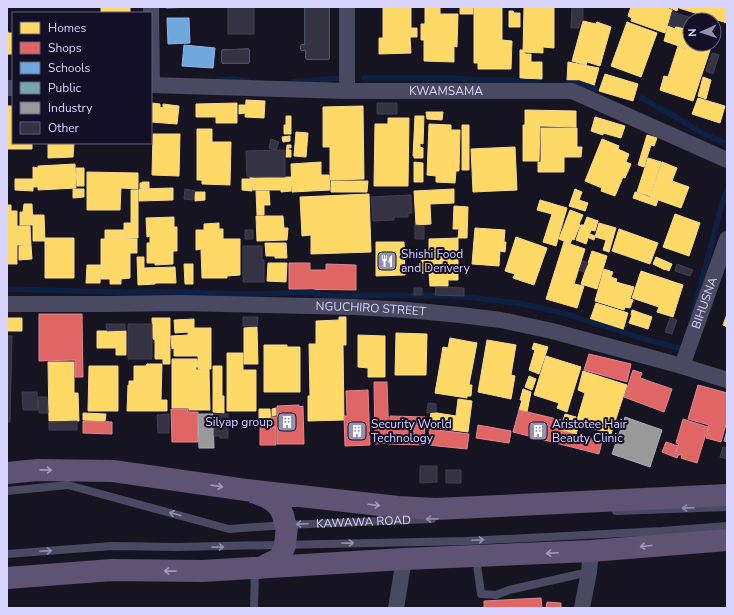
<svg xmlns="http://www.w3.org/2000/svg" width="734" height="615" font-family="'Nunito Sans',sans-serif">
<rect width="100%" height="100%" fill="#161421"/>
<path fill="#ffd966" stroke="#f4d894" d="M101 7H130V13H101Z
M383 7H411V28H417V37H410L411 53 379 54V38H383Z
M425 7H440V14H458L457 47 454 46V62L424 61V40H421V24H425Z
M460 7H473V14H460Z
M474 7H502V40L512 41 511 69H478V63H474Z
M524 7H554V48L543 47V53L523 52Z
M631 7H667V8L672 10 665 33 631 21 632 18 628 16Z
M668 7H678L677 11Z
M679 7H722L727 8V23L679 8Z
M509 11H513L514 13H520V27H509Z
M583 21 596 24 597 22 611 27 600 66 587 62 586 65 572 61Z
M627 22 657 33 641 77 611 66Z
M668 26 675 29 676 26 690 30V33L685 48 664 41Z
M7 28 8 33H13V54H7Z
M690 35V44H712L693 101 660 90 664 76 668 77 678 46 685 49Z
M520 50H523V53H525V54H531V62H542V79L520 78Z
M568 62 599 68 594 86 567 80Z
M605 74 638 84 633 101 599 91Z
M703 77 711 80 706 99 698 96Z
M698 98 725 106 720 123 692 114Z
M246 100 265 101 264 118 245 117Z
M151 103 160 104V107L163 108V104L179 106 177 124 151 122Z
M237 103V123H216V117H196V104Z
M239 105H245V113L239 114Z
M7 106H13V143H32V149H7Z
M363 106 364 179 330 180V147H323V107Z
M525 110 576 111V127L540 126 539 161H523V125H525Z
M426 112H443L442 120 427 119Z
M286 116H291V134H284V125H286Z
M415 116H424L423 144 420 143V147L423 148V158H414V156H413Z
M595 117 625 126 621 138 603 133V135L591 131Z
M388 118H409L408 186H374L375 124H388Z
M429 124 451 125V130H460L459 171H456L455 183 436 182V176L427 175Z
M462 125H469V170H462Z
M541 128H577V147H582L581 157H564V172H538V162H541Z
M197 129H212V142H231L230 185 202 184V180H197Z
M296 132 308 133 306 157 294 156Z
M153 134H180L179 176 152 175Z
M647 135 657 138 654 146 651 145 644 167 638 165Z
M290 136V141L283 142 282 137Z
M602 139 619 146 618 149 629 154 626 162 631 164 625 178 623 177 615 196 601 191 602 188 585 181Z
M48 143H74L73 157 48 158Z
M287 145H291V148H288L289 150H291V157H286Z
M515 147 517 190 473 192 471 149Z
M648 158 661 162 650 196 637 192Z
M321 162V175H329L330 190 292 192 291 164Z
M414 162 423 163V182H414Z
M662 162 677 168 672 181 689 187 681 208 650 197Z
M75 164 76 188 38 190V187H33V167L38 168V166Z
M76 168H84V186H77Z
M87 172 138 173V189L121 188 120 210H87Z
M250 177H253L252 191 242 190V179H250Z
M291 177V191L281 192V190H253V178Z
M15 179H33V191L15 190Z
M331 181H368L367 192H331Z
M142 182H149V189L140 188V183H142Z
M173 188V200L139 201V189Z
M73 189H84V197L73 198Z
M454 189V203L430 204 431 224 416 225 414 191Z
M575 189 582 192 579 200 588 203 585 211 569 206Z
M131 190H138V238L105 239V230H124V223H131Z
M256 191H269L270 205H264V215H257Z
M195 192H205V200L195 201Z
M635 192 658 200 656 206 633 198Z
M369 194 371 252 311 254V235L302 236 300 197Z
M540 200 567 208 556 246 543 242 552 214 537 210Z
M24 204H32L33 225H20V212H23Z
M7 205H11V211H17V226H30L31 245H17V264H7Z
M454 206 468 207 467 238H458L459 229H453Z
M570 210 583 215 579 224 580 225 574 240 572 239 570 244 559 239Z
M675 214 700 223 689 256 663 247Z
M33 215H44L45 241H33Z
M256 216H283L284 228H288L287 240 257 241Z
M174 217V227H177V251H173V264L155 265V263H147V243H150V236L147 237 146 218Z
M587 217 598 221 595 231 591 230 586 244 576 240 581 225H584Z
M219 223V229H223V239H240V275L227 276V278H202L201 249 196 250V230H204V224Z
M599 223 616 228 609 252 603 250 606 240 595 237Z
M475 228 505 230 504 242H506L505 252 500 251 499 266 472 264Z
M619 229 658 243 650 264 612 251Z
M590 234 595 236 594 240 589 238Z
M516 237 547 248 534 285 513 278 515 274 505 271Z
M45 238H74V278H45Z
M458 238V280H448V286H430L429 273H422L421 258H429V239Z
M101 239H137V253H130V278L121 279V284H110V279H101Z
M376 242H404L405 275 376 276Z
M564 242 585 249 574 284 584 286 577 308 546 299Z
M265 243H286L287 258H275V256H266Z
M31 245 32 259 19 260V246Z
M592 251 607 256 597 289 581 284Z
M137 257H144V268L175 267 176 283H155V284L138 285Z
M656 257 672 264 669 271 665 269V270L653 264Z
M268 263H287L286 282 267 281Z
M184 264H193V284H185Z
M87 265H101L100 283H86Z
M604 269 613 272 611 277 617 279 616 282 634 287 630 299 633 300 630 308 625 307 624 310 595 301Z
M641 271 683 285 673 317 657 312 659 307 632 298Z
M596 303 628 313 623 330 590 320Z
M632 310 652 317 648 329 629 323 632 315H631Z
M727 314V327L723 325Z
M339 317H346V345H343L344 420 308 421V396H310L309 344H316V321L339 320Z
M7 318H22V331H7Z
M152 318H170V364H163V359H155V340L153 339Z
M194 319V328H211V369H198V356H174V348L172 349 171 336 188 335V332L175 333 174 320Z
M257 327 258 364H244V328Z
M97 331H126V355H116V348H97Z
M396 333 427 334 426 375H395Z
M358 335 385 336V377H368V368L358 367Z
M450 338 477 343 469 385H472L471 396H467V398L435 393 443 347 448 348Z
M487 340 516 345 511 375 515 376 511 399 478 392Z
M534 343 548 347 539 374 529 370 535 350 532 349Z
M264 345H287V347H300V392H264Z
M227 353H243V370H256V411H227Z
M546 356 581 367 567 412 557 408 559 403 534 395Z
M172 359H197L198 367H196V370L209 369 210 410H189V408H172Z
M48 362H74V393H78L79 421H49Z
M147 364H162L161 400H167V411H127L128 385H129V381H134V366H146Z
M89 366H118V411H88Z
M213 366H222V396H224V413L213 412Z
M583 371 627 385 611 434 576 423 585 393 578 390Z
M529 376 536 379 532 390 525 387Z
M523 389 531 392 527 412 519 410 522 400H520Z
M458 399 472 401 468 432 429 427 431 412 456 416Z
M276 408V415L272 416V409Z
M259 409H270L271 425H259Z
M83 413 106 414 105 421 83 420Z
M565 414 576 417 574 425 578 427 576 435 560 430Z"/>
<path fill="#e06666" stroke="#de8794" d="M289 263H310V270H326V264L356 265V290L289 289Z
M39 314H82L83 377H75V360L39 361Z
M589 354 631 364 627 382 584 370Z
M633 370 642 373 640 378 672 389 664 412 624 397Z
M374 382H387L389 443 375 444Z
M698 385 727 393V421L721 442 706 438 709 425 688 419Z
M368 390 370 445 345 446 344 416H347L346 391Z
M299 405V407L303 406 304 444H277V427H271V417H277V406Z
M171 409H188V412H198V442H172Z
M519 410 561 420 559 430 602 441 599 454 513 432Z
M390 416 425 417 424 445 389 444Z
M683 419 708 427 697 463 681 458 682 455H679L680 453 676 452 679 444 676 443Z
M83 421 112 422V434L83 433Z
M478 425 511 431 509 443 476 438Z
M260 426H270V428L276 427V445H260Z
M430 429 469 434 467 449 428 445Z
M666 442 678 446 675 453 679 454 677 458 662 452Z
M541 598 542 608H484V601Z
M547 602 561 603V608H546Z"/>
<path fill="#6fa8dc" stroke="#8fb5e6" d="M166 7H191L166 8Z
M305 7H329V59H306V50H301V45H305Z
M167 18H189L190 43 168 44Z
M184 45 215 48 213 68 182 66Z
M249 49V63H222V50Z"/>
<path fill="#76a5af" stroke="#94b3c7" d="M727 430V442L724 441Z"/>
<path fill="#999" stroke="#acabb8" d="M198 414H213L214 448H199Z
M625 417 662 430 650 467 612 454Z"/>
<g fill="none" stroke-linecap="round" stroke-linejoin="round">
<path stroke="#0d2144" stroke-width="5.5" d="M364 78H452L475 80H506L538 83
M218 80 232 79 247 80
M293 82 341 78
M567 83H579L596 89
M642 98 677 118 702 133 727 144
M7 289 111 292H173L254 294 312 292 333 296 372 295 458 296 518 303 563 313 644 339 683 349 684 347
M693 313 722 204 727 190"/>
</g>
<path fill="#343243" stroke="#433f54" d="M166 7H191L166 8Z
M228 7H254V34H228Z
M305 7H329V59H306V50H301V45H305Z
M572 7H583V21H580L579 28H571Z
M672 12 699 20H690V29L676 26 675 27 669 25Z
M249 49V63H222V50Z
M712 53 719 55 713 74 706 71Z
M377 103H397V114H377Z
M271 139 279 142 276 150 269 148Z
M285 150V177H247L246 151Z
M185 189 195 191 193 200 184 199Z
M411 195 412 213H408V217H394V220L373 221 371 197Z
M415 225 424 226V239H415Z
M245 230H253V239H245Z
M243 246H262V260H264V282H243Z
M583 261 588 263 584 272 579 270Z
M677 264 693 270 690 276 675 271Z
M436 287 464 288V296L435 295Z
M414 288H422V295H414Z
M243 317H258L257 326H243Z
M670 318 677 320 672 334 665 332Z
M106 324H125V330L107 331Z
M128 324H152V359H128Z
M7 336H12L10 422H7Z
M22 392H37L38 410H23Z
M38 397H47L48 413H39Z
M428 403 436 404V412L427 413Z
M169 414V433H158L157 415Z
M214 414H228V438H220V436H214Z
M77 421V430H49V422Z
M723 447 727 448V459L720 457Z
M420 466H437V482L420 483Z
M446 470H461V483H446Z"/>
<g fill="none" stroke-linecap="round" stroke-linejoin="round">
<g stroke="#4a4962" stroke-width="8">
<path id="s1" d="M7 491 68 485 229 529 285 525 432 519"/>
<path d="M616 511 727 507"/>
<path d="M7 554 112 546 177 547 467 541 662 531 727 526"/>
<path d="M476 557 481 594 496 595 509 590 589 572"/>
<path d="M254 608 255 569"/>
</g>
<g stroke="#4a4962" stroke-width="16">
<path d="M151 7 152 85"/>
<path d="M347 7V91"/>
<path id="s2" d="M151 85 347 91H572L727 160"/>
<path d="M7 88H13"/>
<path id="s3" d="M7 304H109L180 303 354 307 407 310 460 315 501 320 552 331 682 366 727 380"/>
<path id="s4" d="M682 366 727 239"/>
<path d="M396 608 404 559"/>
<path d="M582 608 589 572 591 551"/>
</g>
<path stroke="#5e5373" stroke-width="22" d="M7 473 38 470 113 471 246 490 398 507 436 509 727 495
M255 493C266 496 279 503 283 515 284 519 284 523 287 527L285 545 280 558 260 568
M7 578 112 570 202 571 404 559 591 551 727 540"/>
</g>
<defs><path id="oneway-shaft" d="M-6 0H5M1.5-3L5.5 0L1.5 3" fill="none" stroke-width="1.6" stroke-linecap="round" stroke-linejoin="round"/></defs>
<g stroke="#a29ac0">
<use href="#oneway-shaft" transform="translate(46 470) rotate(1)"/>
<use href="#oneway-shaft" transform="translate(217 486) rotate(8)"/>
<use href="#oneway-shaft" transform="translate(374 505) rotate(7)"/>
<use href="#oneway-shaft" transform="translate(646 546) rotate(175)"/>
<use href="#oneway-shaft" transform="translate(552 553) rotate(177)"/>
<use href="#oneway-shaft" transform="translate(170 571) rotate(-179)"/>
</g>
<g stroke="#928eb0">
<use href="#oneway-shaft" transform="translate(688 508) rotate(178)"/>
<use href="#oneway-shaft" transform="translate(175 514) rotate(-165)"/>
<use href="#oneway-shaft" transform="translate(432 519) rotate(178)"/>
<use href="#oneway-shaft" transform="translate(302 524) rotate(178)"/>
<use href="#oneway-shaft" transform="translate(478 540) rotate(-3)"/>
<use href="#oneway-shaft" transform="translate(348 543) rotate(-1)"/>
<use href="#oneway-shaft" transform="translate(218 547) rotate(-1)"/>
<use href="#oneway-shaft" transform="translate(46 551) rotate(-4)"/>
</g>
<defs>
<symbol id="restaurant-square" viewBox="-11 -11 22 22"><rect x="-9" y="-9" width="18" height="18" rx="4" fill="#9591b1" stroke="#130f26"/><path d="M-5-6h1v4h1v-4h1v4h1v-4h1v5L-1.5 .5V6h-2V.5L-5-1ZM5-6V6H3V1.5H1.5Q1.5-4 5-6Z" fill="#fff"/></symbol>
<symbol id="building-square" viewBox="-11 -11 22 22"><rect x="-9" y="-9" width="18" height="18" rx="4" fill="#9591b1" stroke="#130f26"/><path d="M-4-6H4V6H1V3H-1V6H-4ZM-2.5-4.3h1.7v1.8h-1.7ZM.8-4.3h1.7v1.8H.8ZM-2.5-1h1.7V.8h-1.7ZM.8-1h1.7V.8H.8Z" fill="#fff"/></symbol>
</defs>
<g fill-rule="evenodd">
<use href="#restaurant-square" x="376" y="250" width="22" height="22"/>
<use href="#building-square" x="276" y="411" width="22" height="22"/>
<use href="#building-square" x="346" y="420" width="22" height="22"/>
<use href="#building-square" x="527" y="420" width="22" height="22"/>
</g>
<g text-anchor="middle" stroke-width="4" stroke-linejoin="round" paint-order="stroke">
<g font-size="12" fill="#d9d4ff" stroke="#130f26">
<text dy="4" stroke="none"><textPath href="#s2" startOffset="295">KWAMSAMA</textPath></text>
<text dy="4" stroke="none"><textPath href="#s4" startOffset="67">BIHUSNA</textPath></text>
<text dy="4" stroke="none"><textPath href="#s3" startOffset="364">NGUCHIRO STREET</textPath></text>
<text dy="4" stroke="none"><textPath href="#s1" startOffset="363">KAWAWA ROAD</textPath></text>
</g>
<g font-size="12" fill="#d9d4ff" stroke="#130f26" text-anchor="start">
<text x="401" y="258">Shishi Food<tspan x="401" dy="14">and Derivery</tspan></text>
<text x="273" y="426" text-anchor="end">Silyap group</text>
<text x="371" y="428">Security World<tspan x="371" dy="14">Technology</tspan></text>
<text x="552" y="428">Aristotee Hair<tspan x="552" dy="14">Beauty Clinic</tspan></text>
</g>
</g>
<rect width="734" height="615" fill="none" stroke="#d9d4ff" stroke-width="16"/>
<rect x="12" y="12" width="140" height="132" fill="#130f26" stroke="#625e7d"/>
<rect x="20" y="22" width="20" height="12" fill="#ffd966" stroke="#625e7d"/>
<text x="48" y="32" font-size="12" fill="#d9d4ff">Homes</text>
<rect x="20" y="42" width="20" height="12" fill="#e06666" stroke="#625e7d"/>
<text x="48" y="52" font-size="12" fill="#d9d4ff">Shops</text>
<rect x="20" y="62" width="20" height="12" fill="#6fa8dc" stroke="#625e7d"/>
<text x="48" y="72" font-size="12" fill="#d9d4ff">Schools</text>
<rect x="20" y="82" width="20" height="12" fill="#76a5af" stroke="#625e7d"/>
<text x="48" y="92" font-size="12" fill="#d9d4ff">Public</text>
<rect x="20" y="102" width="20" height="12" fill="#999999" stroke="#625e7d"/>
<text x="48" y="112" font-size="12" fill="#d9d4ff">Industry</text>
<rect x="20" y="122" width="20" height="12" fill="#343243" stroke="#625e7d"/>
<text x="48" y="132" font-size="12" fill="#d9d4ff">Other</text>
<g transform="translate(702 32) rotate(267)"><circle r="19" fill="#130f26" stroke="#625e7d"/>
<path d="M0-3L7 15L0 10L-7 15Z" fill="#9591b1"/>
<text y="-6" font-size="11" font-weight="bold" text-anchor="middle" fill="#d9d4ff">N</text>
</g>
</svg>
